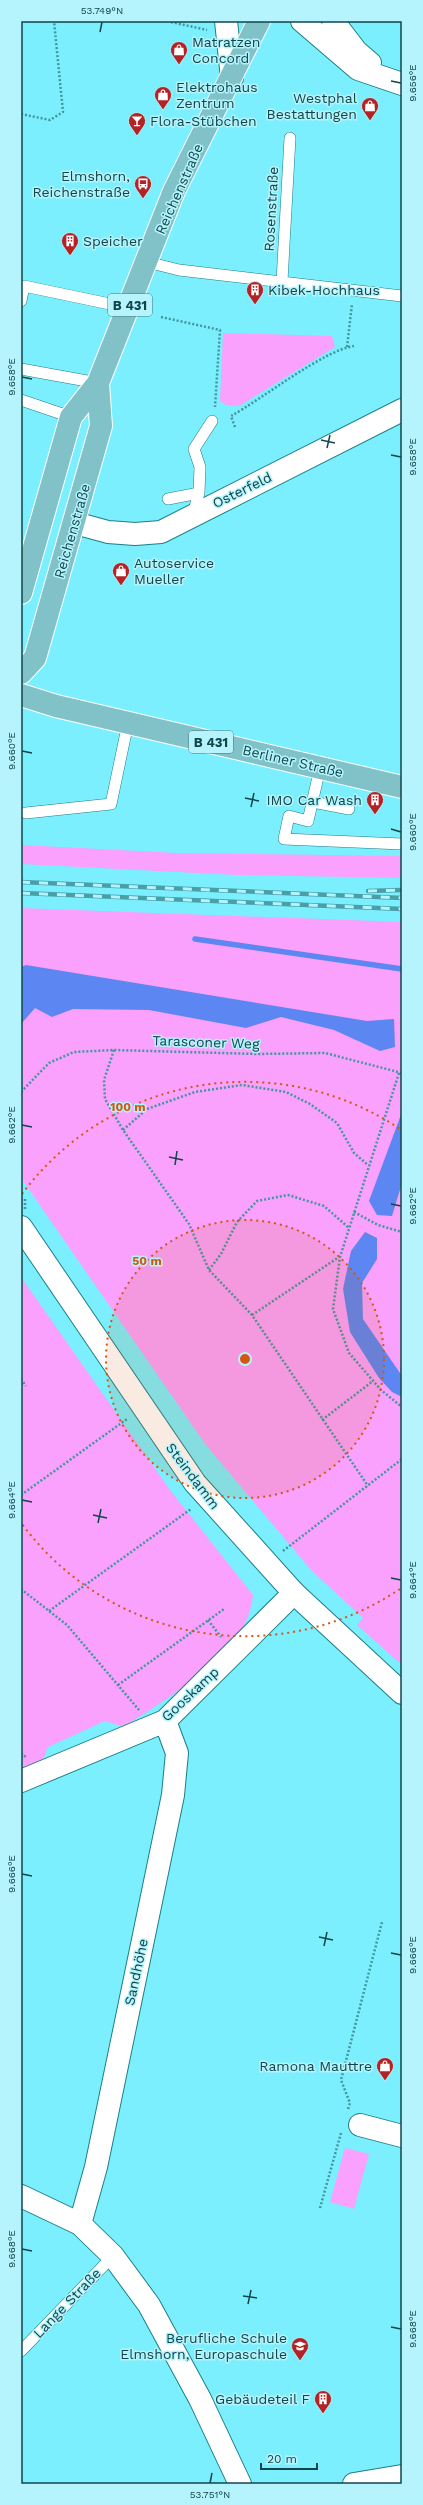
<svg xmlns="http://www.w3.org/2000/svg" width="423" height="2505" font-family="'Work Sans',sans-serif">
<rect width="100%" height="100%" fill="#7beffd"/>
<path fill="#f9a1fc" d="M223 333 332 336 335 347 239 406 226 405 220 401Z
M21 845 177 853 402 856V878L236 875 21 864Z
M21 908 402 922V1665L357 1625 363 1618 311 1570 206 1445 21 1178Z
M21 1277 170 1490 253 1595C248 1655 169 1696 124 1727L105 1721 48 1747 41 1764 21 1771Z
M345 2148 369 2154 354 2209 330 2202Z"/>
<path fill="#5c86f2" d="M26 965 367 1021 394 1019 395 1047 380 1051 334 1030 281 1017 246 1028 149 1010 73 1009 52 1017 35 1008 21 1024V967Z
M402 1112V1183L392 1216 377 1215 369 1201Z
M365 1232 377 1238V1259L362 1283 363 1319 402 1376V1397L392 1392 379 1378 350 1332 343 1289 351 1251Z"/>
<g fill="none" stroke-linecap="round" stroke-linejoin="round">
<path stroke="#5c86f2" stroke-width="5.5" d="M195 939 402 969"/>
<defs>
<path id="lane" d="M147 262 179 270 402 296
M282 281 290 138
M21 301 24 286 129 308
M21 369 98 383
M21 400 71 417
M199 493 200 467 194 449 212 421
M168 499 199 493 193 514
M320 768 308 821 289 816 284 839 402 844
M313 802 349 809
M26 813 111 804 128 723
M21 2351 113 2256"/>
<path id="street" d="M226 21 232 78
M75 523 108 532 135 534 161 532 402 410
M21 1781 165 1721 294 1593
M360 2125 402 2136
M21 2196 80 2224 113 2256 149 2305 200 2399 240 2484
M80 2224 96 2167 173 1795 177 1753 165 1721
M354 2484 402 2476"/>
<path id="secondary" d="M302 21 358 69 402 84
M333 21 356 51 370 63
M21 1227 195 1483 294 1593 402 1693"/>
<path id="primary" d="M21 593 71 417 98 383 174 191 259 21
M21 673 35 658 101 426 98 383
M21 695 56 706 402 787"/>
</defs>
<use href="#lane" stroke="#1e7e88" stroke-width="12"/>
<use href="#street" stroke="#1e7e88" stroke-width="24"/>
<use href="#secondary" stroke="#1e7e88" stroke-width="24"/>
<use href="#primary" stroke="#fff" stroke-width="24"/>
<path stroke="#43959e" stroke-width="2.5" stroke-dasharray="2 2" stroke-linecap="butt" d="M171 22 207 30
M21 114 50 120 63 112 54 21
M161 317 220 330 215 407
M347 347 352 304
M235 427 231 416C262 399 324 350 354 346
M114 1050 104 1080 105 1099 123 1130 189 1224 209 1270 252 1315 368 1486
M399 1073 340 1257 333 1309 349 1353 381 1390 402 1407
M21 1092 49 1063 74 1052 114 1050 257 1054 325 1053 402 1073
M123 1130 147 1109 195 1092 242 1085 286 1092 310 1104 337 1123 354 1153 368 1165
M25 1199V1209
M354 1212 378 1225 402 1232
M209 1270 221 1254 237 1222 257 1201 288 1195 324 1206 349 1228
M252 1315 339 1257
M21 1379 26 1386
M322 1420 373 1381
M21 1495 127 1419
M283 1551 402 1459
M21 1589 67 1625 139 1710
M49 1611 191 1509
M208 1620 221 1637
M118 1685 224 1609
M21 1753 27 1758
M348 2109 350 2103 341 2080 382 1922
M320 2208 341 2133"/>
<use href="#lane" stroke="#fff" stroke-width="11"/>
<use href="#street" stroke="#fff" stroke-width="22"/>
<use href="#secondary" stroke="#fff" stroke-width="22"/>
<use href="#primary" stroke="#81c2c9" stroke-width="22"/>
<defs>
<path id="rail" d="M21 882 402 898
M368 891 402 890
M21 893 402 909"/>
</defs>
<use href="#rail" stroke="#499fa9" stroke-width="4.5"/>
<use href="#rail" stroke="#b5f4fc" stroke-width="3" stroke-dasharray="9" stroke-linecap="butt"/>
</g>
<path fill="none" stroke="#11454a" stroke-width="1.5" d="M100 32 102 22M391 81 401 83M22 377 32 379M321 440 335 443M327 448 330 435M391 455 401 457M22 751 32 753M245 798 259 801M251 807 254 793M391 829 401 832M22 1125 32 1127M169 1157 183 1160M175 1165 177 1151M391 1204 401 1206M22 1500 32 1502M93 1515 107 1518M98 1523 101 1509M391 1578 401 1580M22 1874 32 1876M319 1937 333 1940M324 1946 327 1932M391 1953 401 1955M22 2249 32 2251M243 2296 257 2298M248 2304 251 2290M391 2327 401 2329M210 2483 212 2473"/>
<circle cx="245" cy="1359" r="139" fill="#d25712" fill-opacity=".12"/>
<g fill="none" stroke="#d25712" stroke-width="2" stroke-dasharray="2 4">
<circle cx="245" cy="1359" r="139"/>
<path d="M400 1589A278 278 0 0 1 22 1524M22 1194A278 278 0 0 1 400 1129"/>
</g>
<defs>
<symbol id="shop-pin" viewBox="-11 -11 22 30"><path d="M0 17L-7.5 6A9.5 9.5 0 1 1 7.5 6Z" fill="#b32225" stroke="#b5f4fc"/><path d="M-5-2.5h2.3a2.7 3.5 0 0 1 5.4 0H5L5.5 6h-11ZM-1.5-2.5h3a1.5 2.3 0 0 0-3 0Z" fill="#fff"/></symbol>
<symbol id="bar-pin" viewBox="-11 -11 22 30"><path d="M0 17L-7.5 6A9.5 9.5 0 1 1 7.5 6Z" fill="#b32225" stroke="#b5f4fc"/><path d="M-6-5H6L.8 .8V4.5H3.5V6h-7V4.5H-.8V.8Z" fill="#fff"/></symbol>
<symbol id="bus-pin" viewBox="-11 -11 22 30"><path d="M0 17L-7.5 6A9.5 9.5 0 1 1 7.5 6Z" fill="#b32225" stroke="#b5f4fc"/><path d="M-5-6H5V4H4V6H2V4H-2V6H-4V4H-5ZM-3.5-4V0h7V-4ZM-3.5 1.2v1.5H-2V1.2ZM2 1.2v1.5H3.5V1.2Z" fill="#fff"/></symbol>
<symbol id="building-pin" viewBox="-11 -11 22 30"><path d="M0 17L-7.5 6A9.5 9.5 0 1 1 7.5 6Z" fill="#b32225" stroke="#b5f4fc"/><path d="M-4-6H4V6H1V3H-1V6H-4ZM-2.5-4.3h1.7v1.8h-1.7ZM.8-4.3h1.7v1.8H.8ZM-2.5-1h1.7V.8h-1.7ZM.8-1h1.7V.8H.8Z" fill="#fff"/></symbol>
<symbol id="school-pin" viewBox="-11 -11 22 30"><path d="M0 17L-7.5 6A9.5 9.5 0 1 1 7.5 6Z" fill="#b32225" stroke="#b5f4fc"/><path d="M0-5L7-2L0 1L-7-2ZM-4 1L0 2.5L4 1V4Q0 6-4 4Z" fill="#fff"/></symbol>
</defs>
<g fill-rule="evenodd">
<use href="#shop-pin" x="169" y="40" width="20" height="27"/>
<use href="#shop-pin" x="153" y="85" width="20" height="27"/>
<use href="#shop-pin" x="360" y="96" width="20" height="27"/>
<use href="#bar-pin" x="127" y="111" width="20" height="27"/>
<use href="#bus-pin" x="133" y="174" width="20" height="27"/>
<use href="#building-pin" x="60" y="231" width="20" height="27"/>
<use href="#building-pin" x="245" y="280" width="20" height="27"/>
<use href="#shop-pin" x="111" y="561" width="20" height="27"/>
<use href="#building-pin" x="365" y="790" width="20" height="27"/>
<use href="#shop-pin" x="375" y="2056" width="20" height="27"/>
<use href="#school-pin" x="290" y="2336" width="20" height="27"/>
<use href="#building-pin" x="313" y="2389" width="20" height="27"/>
</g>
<g text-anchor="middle" stroke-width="3" stroke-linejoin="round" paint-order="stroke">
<g fill="#b5f4fc" stroke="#427a7f" stroke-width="1">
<rect x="108" y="294" width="44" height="22" rx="3"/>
<rect x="189" y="731" width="44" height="22" rx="3"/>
</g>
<g font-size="13" font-weight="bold" fill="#11454a">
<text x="130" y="310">B 431</text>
<text x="211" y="747">B 431</text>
</g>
<g font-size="14" fill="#11454a" stroke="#b5f4fc" text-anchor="start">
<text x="192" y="47">Matratzen<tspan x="192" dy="16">Concord</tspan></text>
<text x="176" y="92">Elektrohaus<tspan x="176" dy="16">Zentrum</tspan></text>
<text x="357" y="103" text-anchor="end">Westphal<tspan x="357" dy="16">Bestattungen</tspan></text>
<text x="150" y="126">Flora-Stübchen</text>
<text x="130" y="181" text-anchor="end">Elmshorn,<tspan x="130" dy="16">Reichenstraße</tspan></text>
<text x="83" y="246">Speicher</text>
<text x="268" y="295">Kibek-Hochhaus</text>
<text x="134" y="568">Autoservice<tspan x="134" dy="16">Mueller</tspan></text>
<text x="362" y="805" text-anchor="end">IMO Car Wash</text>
<text x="372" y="2071" text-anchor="end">Ramona Mauttre</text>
<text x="287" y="2343" text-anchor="end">Berufliche Schule<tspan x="287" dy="16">Elmshorn, Europaschule</tspan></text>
<text x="310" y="2404" text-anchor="end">Gebäudeteil F</text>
</g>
<g font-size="14" fill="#11454a" stroke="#b5f4fc">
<text transform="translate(179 189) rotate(-66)" y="5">Reichenstraße</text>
<text transform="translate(271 209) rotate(-87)" y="5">Rosenstraße</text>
<text transform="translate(242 490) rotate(-26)" y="5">Osterfeld</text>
<text transform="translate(72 531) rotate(-74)" y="5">Reichenstraße</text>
<text transform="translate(293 761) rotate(13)" y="5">Berliner Straße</text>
<text transform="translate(206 1042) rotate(2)" y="5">Tarasconer Weg</text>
<text transform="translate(193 1476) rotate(53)" y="5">Steindamm</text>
<text transform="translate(190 1694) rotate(-43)" y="5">Gooskamp</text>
<text transform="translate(136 1972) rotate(-78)" y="5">Sandhöhe</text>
<text transform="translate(67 2303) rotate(-46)" y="5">Lange Straße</text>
</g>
</g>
<circle cx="245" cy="1359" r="6" fill="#d25712" stroke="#b5f4fc" stroke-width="2"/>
<g font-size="12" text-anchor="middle" font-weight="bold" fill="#d25712" stroke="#b5f4fc" stroke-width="3" stroke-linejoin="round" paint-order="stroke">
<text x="128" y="1111">100 m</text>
<text x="147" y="1265">50 m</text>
</g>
<rect width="423" height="2505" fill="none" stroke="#b5f4fc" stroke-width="44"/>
<path d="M261 2463v6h56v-6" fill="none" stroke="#11454a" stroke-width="2"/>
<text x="267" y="2463" font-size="12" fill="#11454a" stroke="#b5f4fc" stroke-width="3" paint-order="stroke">20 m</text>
<rect x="22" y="22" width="379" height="2461" fill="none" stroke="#11454a" stroke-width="1.5"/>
<g font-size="10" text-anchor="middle" fill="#11454a">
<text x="102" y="14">53.749°N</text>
<text transform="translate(412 83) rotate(-90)" y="4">9.656°E</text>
<text transform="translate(11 377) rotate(-90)" y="4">9.658°E</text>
<text transform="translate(412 457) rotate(-90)" y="4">9.658°E</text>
<text transform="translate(11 751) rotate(-90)" y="4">9.660°E</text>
<text transform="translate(412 832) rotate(-90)" y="4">9.660°E</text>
<text transform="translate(11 1125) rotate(-90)" y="4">9.662°E</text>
<text transform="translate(412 1206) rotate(-90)" y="4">9.662°E</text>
<text transform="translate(11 1500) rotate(-90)" y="4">9.664°E</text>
<text transform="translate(412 1580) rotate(-90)" y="4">9.664°E</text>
<text transform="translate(11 1874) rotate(-90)" y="4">9.666°E</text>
<text transform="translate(412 1955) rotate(-90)" y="4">9.666°E</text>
<text transform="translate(11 2249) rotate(-90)" y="4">9.668°E</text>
<text transform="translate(412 2329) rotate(-90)" y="4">9.668°E</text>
<text x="210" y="2498">53.751°N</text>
</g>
</svg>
